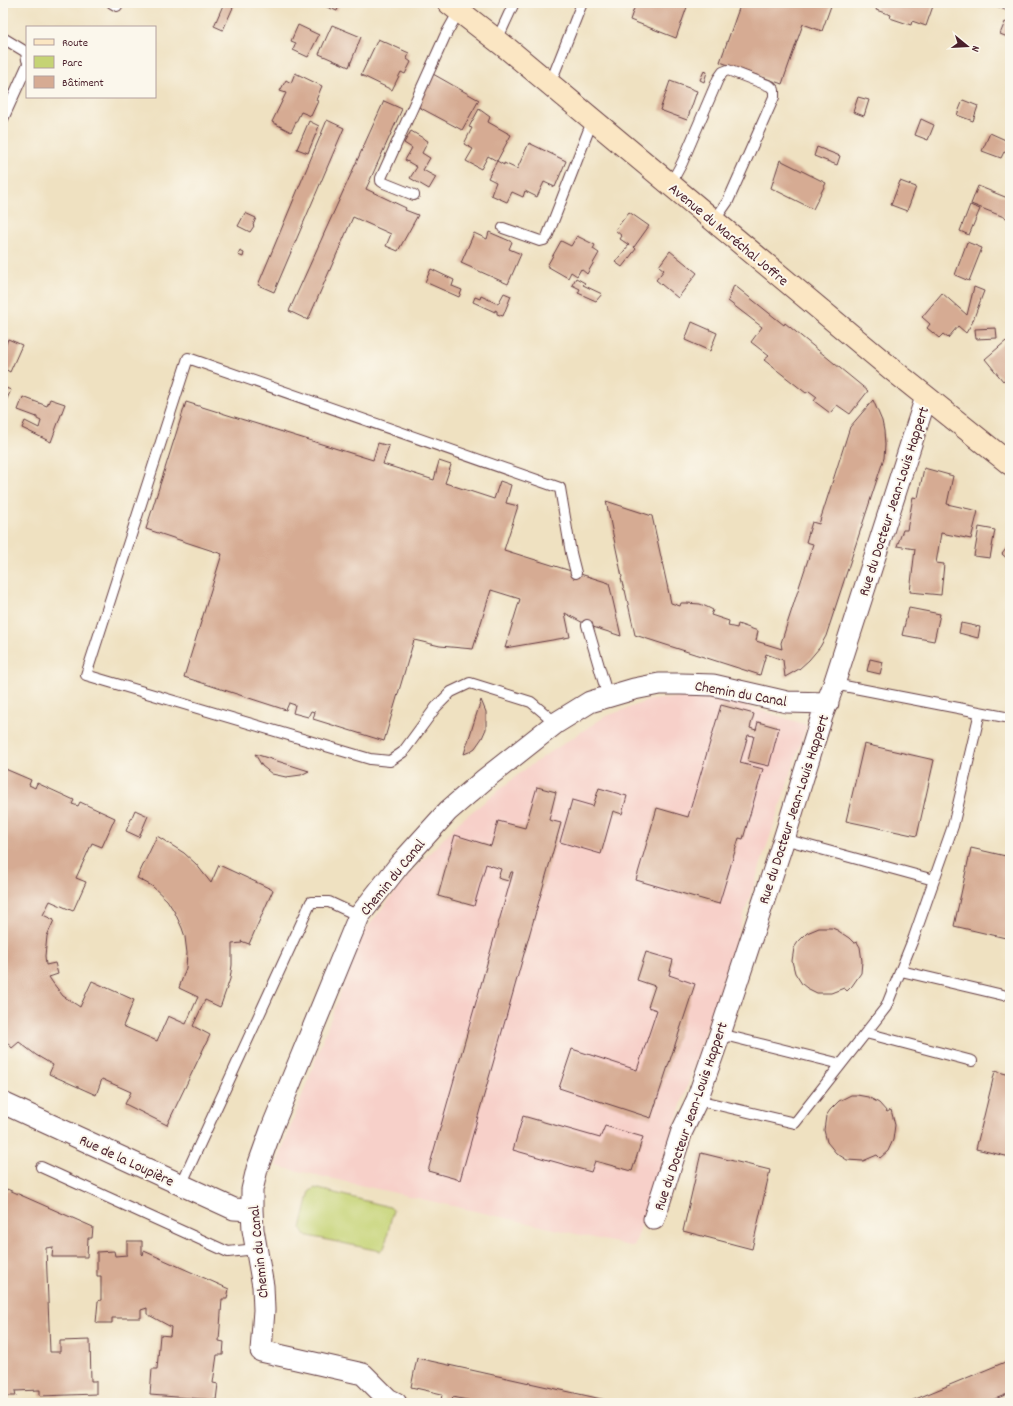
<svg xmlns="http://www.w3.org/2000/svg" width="1013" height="1406" font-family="Dekko,sans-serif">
<rect width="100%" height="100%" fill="#fbf7ec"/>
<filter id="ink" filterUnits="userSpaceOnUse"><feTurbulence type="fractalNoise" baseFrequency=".025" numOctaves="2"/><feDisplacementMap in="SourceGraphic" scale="8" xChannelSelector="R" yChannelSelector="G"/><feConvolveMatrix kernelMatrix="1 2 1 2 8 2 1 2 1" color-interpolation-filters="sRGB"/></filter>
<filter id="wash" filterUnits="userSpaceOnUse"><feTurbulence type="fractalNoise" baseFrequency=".012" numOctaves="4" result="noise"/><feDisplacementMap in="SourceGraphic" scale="16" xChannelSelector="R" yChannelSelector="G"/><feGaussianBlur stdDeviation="0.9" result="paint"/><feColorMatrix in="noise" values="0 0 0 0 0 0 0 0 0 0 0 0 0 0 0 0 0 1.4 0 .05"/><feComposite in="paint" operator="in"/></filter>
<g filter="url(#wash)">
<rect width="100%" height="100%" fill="#efe1c1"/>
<path fill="#f7d0c9" d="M700 696 747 706 807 725 634 1247 276 1166 362 934 407 877 459 822 528 767 604 717 650 700Z"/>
<path fill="#c5d374" stroke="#887950" d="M315 1188 390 1207 393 1210 385 1246 380 1251 304 1235 301 1228 310 1191Z"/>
<g id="blocks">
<path fill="#d6ab93" d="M224 3H235L223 30 214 26Z
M317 3H340L337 11Z
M636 3H675L687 7 676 38 630 20Z
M741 3H832L822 31 803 24 782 84 720 62Z
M878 3H924L933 6 926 26 912 21 911 25 890 18 891 15 876 10Z
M1005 22 1010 24V38L1000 34Z
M298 25 319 35 308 57 293 50 296 43 291 41Z
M332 25 361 37 349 67 319 54Z
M378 39 409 53 407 59 411 62 405 74 401 72 392 90 361 75Z
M704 71 707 72 704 82 700 80Z
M295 73 322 86 316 100 318 101 311 116 301 112 291 132 272 122 286 93 280 91 286 80 291 83Z
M433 74 479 100 462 130 415 105Z
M670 81 697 91 687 120 660 110Z
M858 97 869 100 864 116 853 112Z
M963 100 978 106 973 121 957 115Z
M384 101 402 109 366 189 406 208 405 210 418 215 398 251 386 246 391 234 353 217 308 320 289 311Z
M479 109 490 117 488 122 511 135 497 161 488 156 481 169 466 161 473 149 464 144 472 128 469 127Z
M921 119 934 125 928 140 915 135Z
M327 120 344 128 274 292 258 285Z
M309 121 319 126 308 153 297 149Z
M411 131 428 141 422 153 430 158 423 170 436 177 429 189 410 178 417 167 405 160 412 148 404 143Z
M990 133 1010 142 1007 153 1004 152 1001 158 982 151Z
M529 143 566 161 555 187 544 182 537 197 525 191 523 197 512 192 507 202 491 195 496 182 488 178 497 161 504 165V163L517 169Z
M817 147 840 156 837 165 814 156Z
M780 160 826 183 813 209 771 188Z
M900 181 916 187 907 211 891 205Z
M978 186 1010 199 1009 219 971 204Z
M970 205 980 209 969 235 960 231Z
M629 212 649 226 634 247 636 249 622 267 615 262 629 245 620 239 622 236 615 230Z
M245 213 256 218 253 225 254 226 250 232 238 226Z
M489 232 512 242 509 249 521 254 508 284 461 263 474 233 487 239Z
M577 236 595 245 593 249 599 253 587 274 581 269 577 276 571 272 568 278 547 266 561 241 571 246Z
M967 242 982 248 969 281 955 275Z
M240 251 244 253 243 257 238 255Z
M670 251 697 273 678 298 656 280 664 270 659 266Z
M431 269 454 280 452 286 462 290 459 297 425 282Z
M576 278 585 283 583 285 602 294 596 301 578 293 580 289 572 285Z
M734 285 784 325 785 323 868 391 850 414 837 405 830 413 814 401 817 397 809 391 806 393 764 360 769 356 751 342 762 327 728 301Z
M974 287 984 291 972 323 966 333 958 326 948 338 943 334 939 338 927 328 930 324 922 317 942 293 967 315Z
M504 293 511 296 503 316 497 314V311L495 310V312L473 302 475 297 480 299 481 296 498 304Z
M692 322 717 333 710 351 685 340Z
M996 328 997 338 976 339 975 329Z
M8 339 22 345 10 372 3 368V352Z
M1006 341 1010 345V375L1003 381 985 359Z
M3 387 11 390 6 401 3 400Z
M23 397 47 406 50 399 65 404 51 442 22 428 25 421 39 428 41 421 37 419V417L18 410Z
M873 400 882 421 884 431 885 445 884 458 826 636 820 647 809 660 799 669 785 677 783 660 766 654 760 675 635 635 625 590H624L621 578 622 577 606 501 652 516 671 603 680 606 681 603H686L700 604 707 607 713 610 711 615 729 621 728 626 737 628 738 624 758 631 756 641 782 649 781 643 813 544 806 542 812 522 819 524 850 427Z
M186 402 373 460 378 443 389 446 383 464 434 480 439 461 451 465 445 483 494 499 500 481 511 485 506 503 518 506 504 550 609 583 621 636 587 625 565 613 570 637 505 648 520 599 491 590 473 649 440 646 414 640 384 741 313 719 315 712 311 711 308 717 293 713 295 705 289 703 286 710 184 677 222 554 146 529Z
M924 468 953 476 947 504 978 511 971 539 941 533 936 563 944 564 941 595 910 592 915 549 897 546 903 530H907L913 497 918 498Z
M979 527 995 530 990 558 974 556Z
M1010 544V561L1002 554Z
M909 608 940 614 934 641 902 635Z
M961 623 980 627 978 638 959 633Z
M870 659 883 662 880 674 867 671Z
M481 700 486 712V729L482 738 475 748 469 752 464 754Z
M721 705 754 714 750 728 756 730 758 722 779 728 769 766 748 761 754 736 748 735 740 763 763 769 743 839 739 838 719 904 636 880 657 808 688 817Z
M864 744 934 760 917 836 846 821Z
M255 754 309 771 301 775 286 777 272 774 262 766Z
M3 768 31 780 29 785 35 788 37 783 74 800 72 804 78 806 80 802 115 818 102 847 92 843 76 878 86 882 73 911 50 901 43 915 54 920 47 936 45 956 46 965 55 963 58 974 49 977 53 983 63 996 80 1007 92 981 134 1000 123 1026 157 1041 168 1016 186 1024 198 997 179 988 186 968 187 953 185 937 182 928 174 911 167 900 152 886 137 878 157 836 184 853 196 864 211 883 219 865 273 890 249 944 241 941 242 943 232 944V965L230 979 221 1005 220 1007 205 1000 193 1026 210 1035 167 1125 125 1104 131 1092 102 1079 96 1095 49 1074 53 1065 36 1055 19 1042 12 1048 3 1038Z
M537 787 556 792 549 820 561 823 460 1180 428 1171 513 872H511L508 881 498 878 501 869 486 864 474 906 438 896 455 835 491 846 498 821 525 828Z
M599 788 627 796 622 814 613 811 601 854 560 842 572 800 593 806Z
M135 810 148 816 139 837 126 831Z
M971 848 1010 857V939L954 926Z
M819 928H832L837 930 849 938 854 943 857 942 860 947 862 961 861 973 852 986 847 991 844 988 831 993H817L807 988 802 984 795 973 792 961 794 948 798 942 807 933Z
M646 952 673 960 669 975 695 984 651 1118 559 1088 572 1049 637 1070 657 1010 648 1007 655 986 637 980Z
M995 1071 1010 1075V1157L976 1149Z
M851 1095H857L868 1097 879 1103 887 1112 891 1110 895 1125 893 1140 888 1151 880 1158 877 1155 863 1161 847 1160 836 1153 827 1142 824 1130 826 1116 830 1110 839 1101Z
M523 1116 600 1138 605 1126 643 1137 632 1171 595 1161 591 1172 513 1150Z
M701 1153 770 1170 752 1249 683 1231Z
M7 1189 93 1227 92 1238H88L87 1257H52L53 1247 46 1248 50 1352H60V1341L90 1340 91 1381H96V1394L40 1396V1390L15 1391 16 1396H3V1197Z
M127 1241H142V1254L143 1255 144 1251 229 1289 227 1299H222L219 1341 224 1342 223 1355H217L213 1383 218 1384 216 1400 150 1395 152 1369H157L160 1335 170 1336 171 1327 147 1314V1308L141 1310V1318H112V1323H96L98 1301 101 1300V1276H97V1252L114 1251 115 1256 127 1255Z
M417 1358 615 1402V1403H481L453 1397 451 1403 441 1401 442 1394 411 1387Z
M1010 1360V1393L985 1403H906Z"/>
</g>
</g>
<g filter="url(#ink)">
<use href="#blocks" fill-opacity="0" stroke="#633c42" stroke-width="1"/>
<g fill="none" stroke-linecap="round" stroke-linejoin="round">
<defs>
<path id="service" d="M112 3 117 6
M1002 3 1010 6
M3 38 26 52 27 60
M497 40 514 3
M550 84 582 3
M3 119 27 66
M670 185 682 163 718 79 723 72 728 70 770 86 774 90V97L728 201 714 221
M414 195 384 183 381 181V178L445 36 459 11
M503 228 540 241 544 240 547 237 593 119
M587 625 608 697
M834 684 1010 718
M556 723 531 702 470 683 451 692 436 707 403 752 390 761 370 759 86 675 188 358 560 488 571 553 576 573
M784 839 934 880
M901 971 1003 995
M866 1033 972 1061
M720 1034 841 1064
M697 1100 795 1123 886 1007 914 937 953 826 980 712
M41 1167 228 1252 256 1249
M181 1185 311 902H329L359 916"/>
<path id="minor" d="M3 1103 234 1209 252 1210
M654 1219 682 1131 697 1100 720 1034 784 839 822 716 834 684 926 397
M396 1403 388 1399 363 1374 261 1351 264 1310 263 1286 253 1230 252 1210V1190L257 1169 271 1130 359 916 400 864 448 811 485 779 556 723 590 702 634 689 659 684H681L713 685 787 702 828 703"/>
<path id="secondary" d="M449 3 508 49 894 371 1010 464"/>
</defs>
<use href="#service" stroke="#633c42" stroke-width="12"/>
<use href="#minor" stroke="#633c42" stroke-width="23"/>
<use href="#secondary" stroke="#633c42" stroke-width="24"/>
<use href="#service" stroke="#fff" stroke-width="10"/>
<use href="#minor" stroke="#fff" stroke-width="21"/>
<use href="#secondary" stroke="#fbe6c3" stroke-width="22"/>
</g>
</g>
<g text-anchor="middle" stroke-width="4" stroke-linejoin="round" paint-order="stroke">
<g font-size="15" fill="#4a1f2b" stroke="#fbf7ec">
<text transform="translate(729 234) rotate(40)" y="5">Avenue du Maréchal Joffre</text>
<text transform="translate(893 501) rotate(-72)" y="5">Rue du Docteur Jean-Louis Happert</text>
<text transform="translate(741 693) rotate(10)" y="5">Chemin du Canal</text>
<text transform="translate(793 809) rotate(-72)" y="5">Rue du Docteur Jean-Louis Happert</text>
<text transform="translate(392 877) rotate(-51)" y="5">Chemin du Canal</text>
<text transform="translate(690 1116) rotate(-71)" y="5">Rue du Docteur Jean-Louis Happert</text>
<text transform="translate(127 1160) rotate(25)" y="5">Rue de la Loupière</text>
<text transform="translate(258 1252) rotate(-96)" y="5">Chemin du Canal</text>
</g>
</g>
<rect width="1013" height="1406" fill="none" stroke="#fbf7ec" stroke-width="16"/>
<rect x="26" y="26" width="130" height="72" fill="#fbf7ec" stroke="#b4a19f"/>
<rect x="34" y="39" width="20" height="6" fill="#fbe6c3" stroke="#b4a19f"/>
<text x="62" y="46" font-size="12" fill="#4a1f2b">Route</text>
<rect x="34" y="56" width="20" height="12" fill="#c5d374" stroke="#b4a19f"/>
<text x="62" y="66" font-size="12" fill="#4a1f2b">Parc</text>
<rect x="34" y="76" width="20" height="12" fill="#d6ab93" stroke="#b4a19f"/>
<text x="62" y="86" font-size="12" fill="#4a1f2b">Bâtiment</text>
<g transform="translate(967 46) rotate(108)" stroke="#fbf7ec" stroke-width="3" paint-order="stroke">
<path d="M0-3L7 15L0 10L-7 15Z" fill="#4a1f2b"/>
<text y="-6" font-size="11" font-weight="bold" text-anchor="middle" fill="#4a1f2b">N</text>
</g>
</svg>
